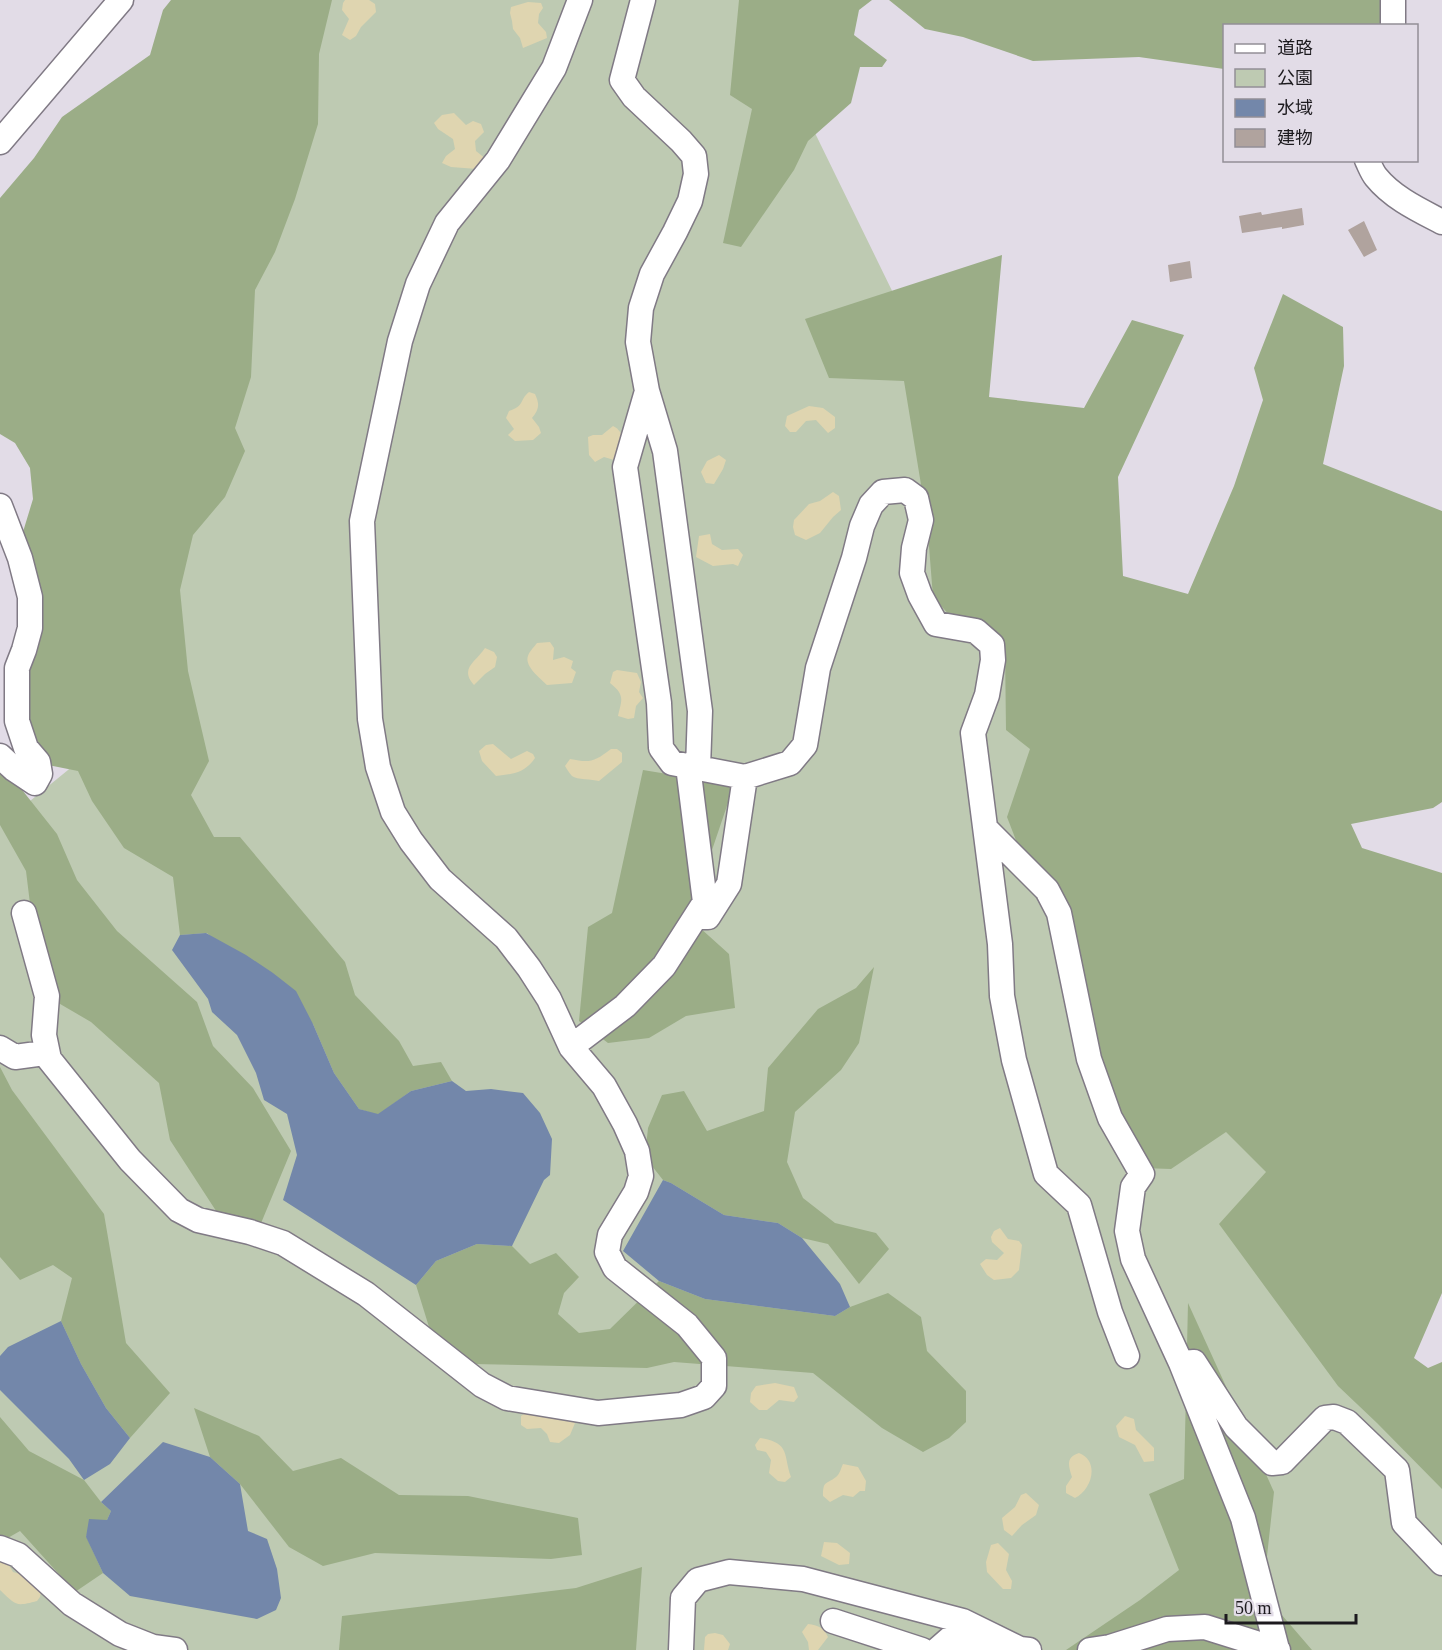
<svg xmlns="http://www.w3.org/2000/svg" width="1442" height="1650" font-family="'Times New Roman','Noto Sans JP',serif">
<rect width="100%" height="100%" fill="#e2dce7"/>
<path fill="#becab2" d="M303 0H796L793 88 1442 1417V1650H0V794L19 810 155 699Z"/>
<path fill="#9bad87" d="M171 0H332L319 54 318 124 295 199 275 252 255 290 251 377 235 428 245 451 225 497 193 535 180 590 188 671 209 761 191 795 214 837H240L345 962 355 995 399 1041 413 1066 441 1062 452 1081 411 1091 378 1115 359 1109 334 1073 313 1024 207 933 180 935 173 877 124 848 92 801 78 771 43 764 29 746 19 545 33 499 30 468 15 443 0 434V198L34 158 62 117 150 55 163 10Z
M739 0H872L859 10 854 35 887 60 882 67H860L851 103 808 141 794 170 741 247 723 243 752 109 730 95Z
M889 0H1382V25L1224 26V69L1139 57 1033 61 963 37 925 29Z
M1002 255 989 397 1084 408 1132 320 1184 335 1118 477 1123 576 1188 594 1234 486 1263 400 1254 368 1283 294 1343 327 1344 366 1323 464 1442 511V802L1433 808 1351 824 1362 848 1442 873V1293L1414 1358 1428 1368 1442 1362V1489L1377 1423 1338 1386 1219 1224 1266 1172 1226 1132 1171 1169 1142 1168 1101 1078 1073 945 1022 856 1007 817 1030 749 1006 730 1005 649 986 625 952 618 933 597 927 521 904 381 829 378 805 319Z
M0 766 19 786 57 834 77 880 117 931 197 1002 213 1046 253 1088 291 1151 259 1228 220 1217 170 1140 159 1083 91 1022 55 1001 32 920 26 871 0 825Z
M643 770 734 785 689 918 729 954 735 1008 686 1016 649 1038 608 1043 579 1021 588 927 612 913Z
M874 967 859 1043 841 1070 795 1112 787 1162 803 1198 835 1223 876 1233 889 1249 859 1284 828 1244 802 1238 778 1223 724 1215 671 1183 663 1180 645 1157 648 1128 662 1095 684 1091 707 1131 764 1111 768 1068 818 1009 856 988Z
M0 1067 12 1090 104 1214 126 1343 170 1393 130 1438 106 1408 81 1364 61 1321 72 1278 53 1265 20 1280 0 1257Z
M477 1244 512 1246 530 1264 556 1253 579 1277 564 1293 558 1314 579 1333 610 1329 659 1281 705 1299 835 1316 850 1307 888 1293 921 1317 927 1351 966 1391V1422L949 1438 923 1452 882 1428 813 1373 674 1362 647 1368 474 1364 429 1327 416 1285 436 1261Z
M1188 1303 1274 1492 1263 1593 1312 1650H1066L1140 1600 1179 1570 1149 1494 1184 1479Z
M194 1408 259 1436 293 1471 341 1458 399 1495 468 1496 578 1518 582 1555 551 1559 375 1553 323 1566 289 1547 240 1484 210 1457Z
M0 1417 29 1451 84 1480 101 1502 111 1511 107 1520 86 1536 103 1573 75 1592 20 1531 6 1539 0 1537Z
M642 1567 636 1650H339L342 1616 576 1588Z"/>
<path fill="#dfd5b0" d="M345 0H369L375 4 376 12 361 27 356 36 350 40 342 35 349 19 342 10 343 3Z
M528 2 541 3 543 8 539 14 538 23 546 32 547 38 523 48 520 38 513 29 512 21 510 13 511 7Z
M454 113 466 125 473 121 481 124 484 132 475 141 476 151 486 159 477 169 451 167 442 163 446 156 455 149 453 139 438 129 434 123 442 115Z
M529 392 535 394C540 405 539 409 532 418L539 427 541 433 533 440 515 441 508 435 514 429 506 418 509 411C525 406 519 400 529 392Z
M809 406 823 408 835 417V428L828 433 816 420 806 421 796 432H790L785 426 787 416Z
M613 426C628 433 621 450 614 460L604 457 595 462 589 455 588 437 593 435H602Z
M719 455 726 460 723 469 714 484 706 483 701 472 707 461Z
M833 492 839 496 841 510 833 517 820 533 806 540 795 535 793 527 794 520 809 504 820 501Z
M710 534 712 544 722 550 738 549 743 555 738 566 733 564 713 566 696 557 699 536Z
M550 642 554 648 553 660 564 657 573 661 571 668 576 672 572 683 547 685C541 679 524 666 528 656 529 652 534 647 537 643Z
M485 648 494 652 497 657 495 667 485 674 474 685C459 668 476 662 485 648Z
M617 670 637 673 641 682 639 692 643 698 636 706 634 718 628 719 618 716C622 699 625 695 610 683L613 672Z
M493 744 511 759 527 751 533 754 535 758C525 773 513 774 496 776L482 761 479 751 486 745Z
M611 749H617L622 753V762L599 781C592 779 577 780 572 776 569 773 567 769 565 766L570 759C590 763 594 762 611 749Z
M1000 1228 1008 1239 1019 1241 1022 1245 1019 1270 1011 1278 994 1280 987 1275 980 1264 986 1259 997 1260 1004 1253 992 1242 991 1237 994 1231Z
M775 1383 794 1387 798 1397 794 1402 779 1400 767 1410H759L750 1402 751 1393 756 1386Z
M530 1410 565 1414 575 1423 570 1435 559 1443 550 1442 547 1434 541 1428 527 1429 521 1425V1416Z
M1125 1416 1134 1419 1136 1430 1154 1448V1461L1144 1462 1135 1445 1119 1437 1116 1426Z
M760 1438C791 1443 783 1455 791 1477L785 1482 778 1481 769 1473 771 1460 766 1452 757 1450 755 1445Z
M1079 1453C1100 1461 1092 1490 1075 1498L1066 1493V1486L1072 1477C1068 1465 1066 1457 1079 1453Z
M843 1464 858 1467 866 1481 865 1491H860L853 1497 843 1495 830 1502 823 1496C823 1480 826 1485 836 1477 840 1474 841 1468 843 1464Z
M1026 1493 1039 1505 1036 1515 1022 1525 1012 1536 1004 1530 1002 1518 1015 1507 1021 1495Z
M824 1542 837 1543 850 1553 849 1564 839 1565 821 1556Z
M998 1543 1009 1554 1006 1570 1012 1581 1011 1589H1003L987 1572 986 1562 991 1545Z
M0 1559 6 1560 13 1572 27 1576 41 1591 40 1597 37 1601C15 1607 16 1605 0 1590Z
M808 1624C818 1625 824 1628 828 1637L818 1650H809L808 1642 802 1632Z
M715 1633 723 1635 730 1644 728 1650H704L705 1637 708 1634Z"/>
<path fill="#7387aa" d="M206 933 246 955 273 973 296 991 313 1024 334 1073 359 1109 378 1114 411 1091 452 1081 466 1091 491 1089 523 1093 540 1113 552 1139 550 1175 544 1180 512 1246 477 1244 436 1261 416 1285 283 1200 297 1155 287 1114 264 1100 256 1073 237 1035 212 1012 208 999 172 950 180 935Z
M663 1180 671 1183 724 1215 778 1223 802 1238 840 1284 850 1307 835 1316 705 1299 659 1281 623 1251Z
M61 1321 81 1364 106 1408 130 1438 110 1464 84 1480 69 1459 0 1390V1356L8 1347Z
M163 1442 210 1457 240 1484 248 1531 267 1539 277 1569 281 1598 276 1610 257 1619 130 1596 103 1573 86 1537 89 1519 107 1520 111 1511 101 1502Z"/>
<path fill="#b0a39e" d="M1302 208 1304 225 1282 229V227L1242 233 1239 216 1261 212 1262 215Z
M1364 221 1377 250 1364 257 1348 230Z
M1190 261 1192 278 1170 282 1168 265Z"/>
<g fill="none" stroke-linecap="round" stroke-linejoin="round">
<defs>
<path id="minor" d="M643 0 622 80 634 97 681 141 694 156 696 174 690 201 675 232 652 274 641 308 638 342 647 391 665 451 700 711 698 768
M1393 26V0
M0 142 121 0
M1367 160C1370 166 1372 172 1376 177 1393 198 1419 210 1442 222
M647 391 625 467 659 703 661 748 672 763 745 777 790 763 805 745 818 668 854 558 862 526 871 505 883 492 905 490 916 498 921 520 914 548 912 573 920 595 936 624 976 631 992 645 993 660 987 695 973 733 1000 944 1002 996 1014 1060 1046 1174 1079 1205 1110 1312 1127 1356
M0 506 20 558 30 597V628L24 650 17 668V721L26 748 38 762 40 774 35 783 14 769 0 756
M987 830 1047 890 1059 913 1089 1059 1110 1118 1142 1174 1133 1187 1127 1231 1133 1259 1181 1363 1243 1518 1277 1649
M24 913 47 996 44 1035 49 1059 130 1160 179 1210 198 1220 250 1232 283 1243 366 1294 482 1385 507 1398 598 1413 681 1405 704 1397 714 1386V1358L687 1325 615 1268 607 1252 610 1235 636 1192 641 1176 637 1151 625 1124 604 1086 571 1047 549 999 529 968 506 938 440 879 411 841 393 812 378 767 370 719 362 521 400 341 418 284 447 223 498 160 554 68 580 0
M700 917H708L729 884 745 777
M571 1047 625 1006 664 966 705 902 688 766
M0 1048 15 1057 37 1054 47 1050
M1183 1363 1194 1362 1236 1427 1272 1463 1282 1462 1325 1418 1334 1417 1347 1422 1397 1470 1404 1523 1442 1563
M0 1548 18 1555 72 1604 120 1634 153 1647 175 1650
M833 1621 922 1650
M681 1650 683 1598 698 1580 729 1572 803 1579 963 1621 1020 1649 1029 1650
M937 1650 953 1636 986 1650
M1090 1650 1110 1647 1167 1629 1205 1627 1278 1650"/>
</defs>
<use href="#minor" stroke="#807a85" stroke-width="27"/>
<use href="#minor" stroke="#fff" stroke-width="24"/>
</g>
<rect x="1223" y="24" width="195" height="138" fill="#e2dce7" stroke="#938e97" stroke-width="1.5"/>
<rect x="1235" y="44" width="30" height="9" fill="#ffffff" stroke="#938e97" stroke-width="1.5"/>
<text x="1277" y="54" font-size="18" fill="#1c1a1e">道路</text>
<rect x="1235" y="69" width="30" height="18" fill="#becab2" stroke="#938e97" stroke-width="1.5"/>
<text x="1277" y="84" font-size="18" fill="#1c1a1e">公園</text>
<rect x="1235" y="99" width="30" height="18" fill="#7387aa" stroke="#938e97" stroke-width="1.5"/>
<text x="1277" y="114" font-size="18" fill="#1c1a1e">水域</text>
<rect x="1235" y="129" width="30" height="18" fill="#b0a39e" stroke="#938e97" stroke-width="1.5"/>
<text x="1277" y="144" font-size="18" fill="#1c1a1e">建物</text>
<path d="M1226 1614v9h130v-9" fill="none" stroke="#1c1a1e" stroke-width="3"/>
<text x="1235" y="1614" font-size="18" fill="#1c1a1e" stroke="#e2dce7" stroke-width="4.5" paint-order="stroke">50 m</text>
</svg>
